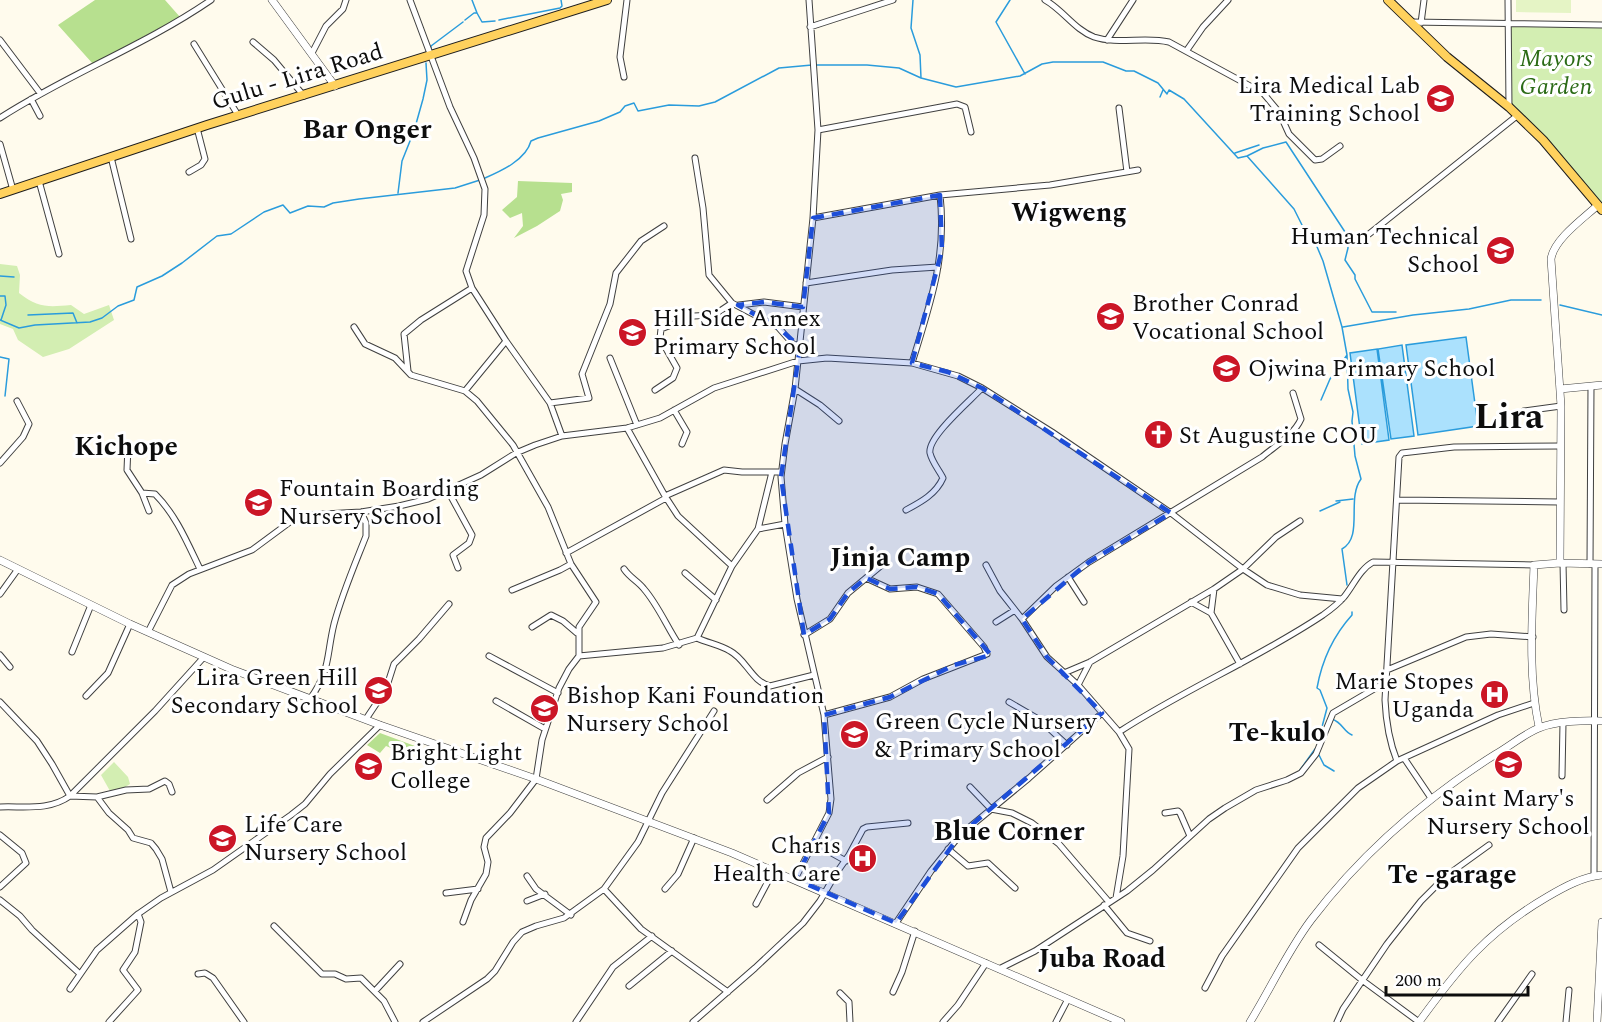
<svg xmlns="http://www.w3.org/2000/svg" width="1602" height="1022" font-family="Spectral,serif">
<rect width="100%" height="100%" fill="#fffbed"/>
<path fill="#d3eeb2" d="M1509 24 1602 26V209L1512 110Z
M0 264 17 266 20 275 19 293C38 308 48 307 71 305L84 314 109 305 114 320 69 349 43 357 18 340 13 329 0 324Z
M114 762 128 777 130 784 119 791H110L101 775Z"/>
<path fill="#b7e08f" d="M95 0H165L180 17 93 64 58 25Z
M518 181 572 183V192L561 194 563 200 560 211 537 226 514 238 523 226 522 213 510 218 502 210 517 197Z
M380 733 415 746 405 760 394 755 396 750 386 746 380 753 367 745Z"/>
<path fill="#e5f4c5" d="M1516 0H1571V13L1516 12Z"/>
<path fill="#abe1fd" stroke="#2a9cdc" stroke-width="1.5" d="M1466 337 1478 426 1418 435 1406 345Z
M1402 345 1414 436 1391 439 1378 349Z
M1377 349 1389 440 1362 444 1350 353Z"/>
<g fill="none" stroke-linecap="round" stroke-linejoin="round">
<path stroke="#2a9cdc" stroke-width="1.5" d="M472 0 477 13
M913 0 911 28 920 55 921 78
M1010 0 996 22 1025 74
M465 20 474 13H477L482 22 495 21
M499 20 560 8 562 6 561 0
M431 48V46C443 37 451 31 463 22
M817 65H867L899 68 921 78 956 87 1020 76 1042 64 1053 62H1103L1126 71H1134L1158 83 1167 94 1169 90 1184 99 1238 158 1247 156 1294 209 1304 229 1315 242 1323 261 1342 327 1347 355 1348 389 1353 412 1352 421 1355 456 1361 479C1346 499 1364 537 1342 549L1347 585
M1160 97 1163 90
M1235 153 1259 145
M1247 156 1263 148 1286 142 1347 235 1348 248 1345 260 1355 275V279L1372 312H1396
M485 178C501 171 526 160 531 141L538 138 599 121 620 112 625 106 634 103 638 111 669 105 699 106 715 102 779 68 812 65
M398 193 402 161 414 131 423 99 427 80 426 63
M0 276 14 277
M0 296H5L6 305 1 320
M1560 305 1602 315
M28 315 73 313 77 323
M0 320 19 328 35 325 90 322 102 318 118 306 134 300 137 287 162 276 182 263 217 236 231 234 264 212 283 205 290 213 308 206 324 207 333 203 359 199 455 188 480 180
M1343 327 1413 315 1469 309 1511 300H1541
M0 357 9 359 5 396
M1321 400 1330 379 1347 355
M1336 501 1353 499
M1320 511 1340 502
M1332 719C1343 723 1343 731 1352 735
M1318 742 1327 708 1320 690 1317 688C1322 660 1333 636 1352 615V612
M1319 755 1324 765 1334 771
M1300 770 1315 749"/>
<defs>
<path id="minor" d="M410 0 450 107 474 158 485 189 484 215 466 271 472 288 506 341 550 403 562 436
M1045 0C1063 10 1075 30 1094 37 1118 45 1145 36 1169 42L1263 93 1279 112 1289 134 1315 160 1322 159 1340 146
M1508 0 1509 107
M1411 22 1602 25
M1421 23 1424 0
M810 27 893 0
M0 40 40 93
M1107 40 1133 0
M253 42 274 60 304 96
M194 44 238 115
M1187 50 1203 27 1228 0
M312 53 326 26 343 9 346 0
M624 77 620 57 627 0
M31 99 40 116
M1119 108 1127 172
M0 118C68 74 144 46 211 0
M818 130 957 104 965 107 971 132
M0 144 13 190
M111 157 131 239
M695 158 703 208 709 275 732 303 778 327 793 344 800 346
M189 172 201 165 205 159 197 128
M39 181 59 254
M813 218 940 195 1050 185 1138 170
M1369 234 1518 115
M806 283 892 270 938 267
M739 305 764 302 803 307
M354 327 365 344 395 358 411 375 465 391 477 401 513 445 548 507 571 564 596 602 579 627V656L569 669 559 688 542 740 536 779 510 813 486 838 484 847 488 862 486 874 471 900 463 922
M610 358 637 425
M912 363C930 304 947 258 940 195
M408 371 404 334 421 320 472 288
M795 389 820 405 839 421
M655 390 673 378 677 368 660 338 661 329 694 316 714 315 732 303
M465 391 506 341
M550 403 589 398 582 374 610 304 616 273 641 241 664 226
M674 410 687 432 682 444
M1524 411 1561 406
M627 428 665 496 678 516 732 566
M128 446 127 470 142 493 149 511
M0 463 23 437 29 424 17 401
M448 491 472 535 469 543 453 555 458 568
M142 493 155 494C176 515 187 542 200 569
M665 496 724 470 742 472H781
M1398 500 1559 502
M906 510C921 502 936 494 943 478 939 470 932 462 930 453 927 437 971 400 982 388
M758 529 785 524
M566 553 666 498
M1563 563 1564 610
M1590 564 1591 386
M986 565 1000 591 1022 619
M624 569C630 578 638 581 644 589 658 605 667 627 679 645
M685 573 716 600
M1068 577 1084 602
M512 590 560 570 571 564
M0 594 18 569
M1191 602 1211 613 1240 664
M1211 613 1214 589
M996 622 1015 610
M532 627 551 615 563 621 577 633
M148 632 172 585 189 574 252 550 294 519 306 515 361 512 399 506 428 499 481 475 516 453 535 445 562 436 627 428 660 418 714 388 798 361 827 358 912 363 958 376 982 388 1052 432 1171 513 1243 569 1267 585 1300 595 1342 599
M804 635 830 619 848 593 883 564V561L879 555
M697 638C708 643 720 645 730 651 746 659 752 682 770 686L814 675
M72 652 91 605
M0 655 10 667
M489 656 558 693
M579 656 663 648 697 638 732 566 758 529 772 472
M1387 670 1466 637 1491 634 1533 637
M1064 673 1090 662 1214 589 1243 569 1276 537 1300 521
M1078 685 1090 662
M86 696 108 673 130 624
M310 699C331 669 326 657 334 624 342 594 355 564 366 536V523L361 512
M496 701 545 729
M0 702 37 741 52 764 70 796 97 797 109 813 128 830 133 838 151 843 156 849 162 859 171 892
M1009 702 1040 720 1067 745
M824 715 890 697 923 679 987 654 984 647 938 594 917 587 890 589 866 578
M366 719 386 689 394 664 419 639 449 604
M1119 732C1185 689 1257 659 1323 615 1330 610 1338 604 1344 597 1353 586 1360 569 1373 562L1534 565
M1404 758 1431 798
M1397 761C1389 741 1386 722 1385 700L1399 457 1402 453 1454 447 1560 446
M1562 776 1563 723
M970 787 991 809 1012 813 1032 823 1059 844 1109 902
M97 797 126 790 149 789 165 781 169 784 172 792
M767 800 798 773 828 757
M0 807C24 806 49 811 70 796L155 711 204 657
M1165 813 1178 811 1180 813 1190 836
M0 835 22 853 26 863 0 887
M948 849 968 866 988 863 1015 888
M828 851 846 861
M527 876 536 889 571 915
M1594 876 1595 564
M795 879 829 813 831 799 824 715 797 599 785 524 781 477 785 444 795 389 813 218 818 130 809 0
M604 889 641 929 728 992
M665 889 678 874 694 838
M446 893 478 889
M1116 898 1123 856 1129 749 1119 732 1078 685 1047 657 1022 619 1056 586 1089 562 1262 457C1275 446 1294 435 1301 419L1293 393
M0 900 20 916 32 930 80 974
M527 901 545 894
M756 904 774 870
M1104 905 1127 933 1150 941
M896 923 931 871 960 835 1029 778 1102 713
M274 926 322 974H335L346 979 361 978 384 1001 395 1022
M1319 945 1362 980 1419 1022
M999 969 1035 951 1127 891 1153 870 1209 819 1225 808 1256 790 1287 780 1301 773 1316 754 1333 713 1386 682
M198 974 205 973 213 978 244 1022
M629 986 672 951
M1205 988 1222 956 1298 848 1358 788 1397 761 1498 715 1534 703
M70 989 97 950 138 914
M375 991 400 964
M893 992 902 972 915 931
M840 993 849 1002 850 1022
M109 1022 138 990 123 970 135 952 141 922 138 914 161 898 213 870 291 815 305 804 330 774 380 725
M423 1022 487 979 495 971 513 942 522 932 536 926 564 918 604 889 638 842 662 793 714 711
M576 1022 613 967 652 936
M693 1022 755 968 803 923 820 901 835 875 849 855 863 829 867 827 908 823
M943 1022 958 1005 986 963
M1056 1022 1068 999
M1337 1022 1343 1009 1387 944 1421 901 1446 876 1489 845
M1498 1022 1532 974
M1566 1022 1569 990"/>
<path id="tertiary" d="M272 0 335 86
M1598 205C1584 218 1554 239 1551 259L1561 406 1560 563 1602 564
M1560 389 1602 385
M0 560 130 624 231 669 380 725 536 779 732 853 1121 1022
M1539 727C1528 675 1532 619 1534 565L1560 563
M1250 1022C1271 988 1287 952 1311 920 1362 853 1424 799 1496 754 1510 746 1524 734 1539 728 1555 721 1585 720 1602 721
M1419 1022C1459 967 1487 932 1547 897 1564 887 1582 877 1602 875
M1597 1022 1602 922"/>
<path id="primary" d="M1388 0 1447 57 1509 107 1543 140 1602 210
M0 194 207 125 607 0"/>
</defs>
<use href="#minor" stroke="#404040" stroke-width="7"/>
<use href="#tertiary" stroke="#404040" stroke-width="8"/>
<use href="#primary" stroke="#1e1e1e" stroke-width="10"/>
<use href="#minor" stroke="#fff" stroke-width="5"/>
<use href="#tertiary" stroke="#fff" stroke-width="7"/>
<use href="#primary" stroke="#ffd15d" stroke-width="8"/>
</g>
<path fill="#1d4ed8" fill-opacity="0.2" stroke="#1d4ed8" stroke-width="4.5" stroke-dasharray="12 8" stroke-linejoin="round" d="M940 195 942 250 912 363 948 372 982 388 1171 513 1089 562 1022 619 1047 657 1102 713 960 835 896 923 795 879 829 813 824 715 890 697 954 665 991 655 938 594 917 587 890 589 866 578 848 593 830 619 804 635 781 477 800 347 780 329 738 305 764 302 803 307 813 218Z"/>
<defs>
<symbol id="school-disc" viewBox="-11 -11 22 22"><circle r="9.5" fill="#cb1626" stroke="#fff"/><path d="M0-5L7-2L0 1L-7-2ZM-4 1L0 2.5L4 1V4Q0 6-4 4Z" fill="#fff"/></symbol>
<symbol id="church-disc" viewBox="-11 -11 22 22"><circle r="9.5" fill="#cb1626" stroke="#fff"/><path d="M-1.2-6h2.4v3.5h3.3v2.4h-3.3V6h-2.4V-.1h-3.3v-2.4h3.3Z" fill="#fff"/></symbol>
<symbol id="hospital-disc" viewBox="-11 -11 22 22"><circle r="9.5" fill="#cb1626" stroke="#fff"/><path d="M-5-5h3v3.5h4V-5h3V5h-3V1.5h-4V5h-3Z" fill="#fff"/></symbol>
</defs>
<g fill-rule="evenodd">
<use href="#school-disc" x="1424" y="82" width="33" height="33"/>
<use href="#school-disc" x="1484" y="234" width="33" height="33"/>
<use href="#school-disc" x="1094" y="300" width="33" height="33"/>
<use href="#school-disc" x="616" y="316" width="33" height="33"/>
<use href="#school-disc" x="1210" y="352" width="33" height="33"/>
<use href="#church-disc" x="1142" y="418" width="33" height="33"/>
<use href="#school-disc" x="242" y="486" width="33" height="33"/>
<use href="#school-disc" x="362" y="674" width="33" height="33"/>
<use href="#hospital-disc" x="1478" y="678" width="33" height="33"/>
<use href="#school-disc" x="528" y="692" width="33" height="33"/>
<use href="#school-disc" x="838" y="718" width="33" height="33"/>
<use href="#school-disc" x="1492" y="748" width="33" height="33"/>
<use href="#school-disc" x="352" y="750" width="33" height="33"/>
<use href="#school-disc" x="206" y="822" width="33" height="33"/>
<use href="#hospital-disc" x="846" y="842" width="33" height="33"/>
</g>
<g text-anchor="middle" stroke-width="6" stroke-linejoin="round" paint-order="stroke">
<g font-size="24" font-style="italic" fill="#2b6b16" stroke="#fff">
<text x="1556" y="66">Mayors<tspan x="1556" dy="28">Garden</tspan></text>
</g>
<g font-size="24" fill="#0d0d0d" stroke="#fff">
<text transform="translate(297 76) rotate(-17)" y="8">Gulu - Lira Road</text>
</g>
<g font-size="24" fill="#0d0d0d" stroke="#fff" text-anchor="start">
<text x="1420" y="93" text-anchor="end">Lira Medical Lab<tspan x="1420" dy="28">Training School</tspan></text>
<text x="1479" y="244" text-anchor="end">Human Technical<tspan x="1479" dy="28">School</tspan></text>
<text x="1132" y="311">Brother Conrad<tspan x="1132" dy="28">Vocational School</tspan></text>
<text x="653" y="326">Hill Side Annex<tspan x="653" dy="28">Primary School</tspan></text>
<text x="1248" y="376">Ojwina Primary School</text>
<text x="1179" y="443">St Augustine COU</text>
<text x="279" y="496">Fountain Boarding<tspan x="279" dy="28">Nursery School</tspan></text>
<text x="358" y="685" text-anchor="end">Lira Green Hill<tspan x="358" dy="28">Secondary School</tspan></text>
<text x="1474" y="689" text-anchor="end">Marie Stopes<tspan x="1474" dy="28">Uganda</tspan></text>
<text x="566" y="703">Bishop Kani Foundation<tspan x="566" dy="28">Nursery School</tspan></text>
<text x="875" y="729">Green Cycle Nursery<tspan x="875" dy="28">&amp; Primary School</tspan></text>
<text x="390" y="760">Bright Light<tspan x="390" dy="28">College</tspan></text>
<text x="1508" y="806" text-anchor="middle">Saint Mary's<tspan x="1508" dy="28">Nursery School</tspan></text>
<text x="244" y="832">Life Care<tspan x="244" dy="28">Nursery School</tspan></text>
<text x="841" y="853" text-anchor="end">Charis<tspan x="841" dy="28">Health Care</tspan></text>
</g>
<g font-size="27" font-weight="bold" fill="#0d0d0d" stroke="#fff">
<text x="367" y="138">Bar Onger</text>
<text x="1069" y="221">Wigweng</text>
<text x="126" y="455">Kichope</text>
<text x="900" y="566">Jinja Camp</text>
<text x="1277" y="741">Te-kulo</text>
<text x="1009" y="840">Blue Corner</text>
<text x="1452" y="883">Te -garage</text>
<text x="1102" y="967">Juba Road</text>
</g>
<g font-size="36" font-weight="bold" fill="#0d0d0d" stroke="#fff">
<text x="1509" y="428">Lira</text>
</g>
</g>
<path d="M1386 986v9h142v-9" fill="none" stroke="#0d0d0d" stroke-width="3"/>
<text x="1395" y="986" font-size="18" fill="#0d0d0d" stroke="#ffffff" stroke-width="4.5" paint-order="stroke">200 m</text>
</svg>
